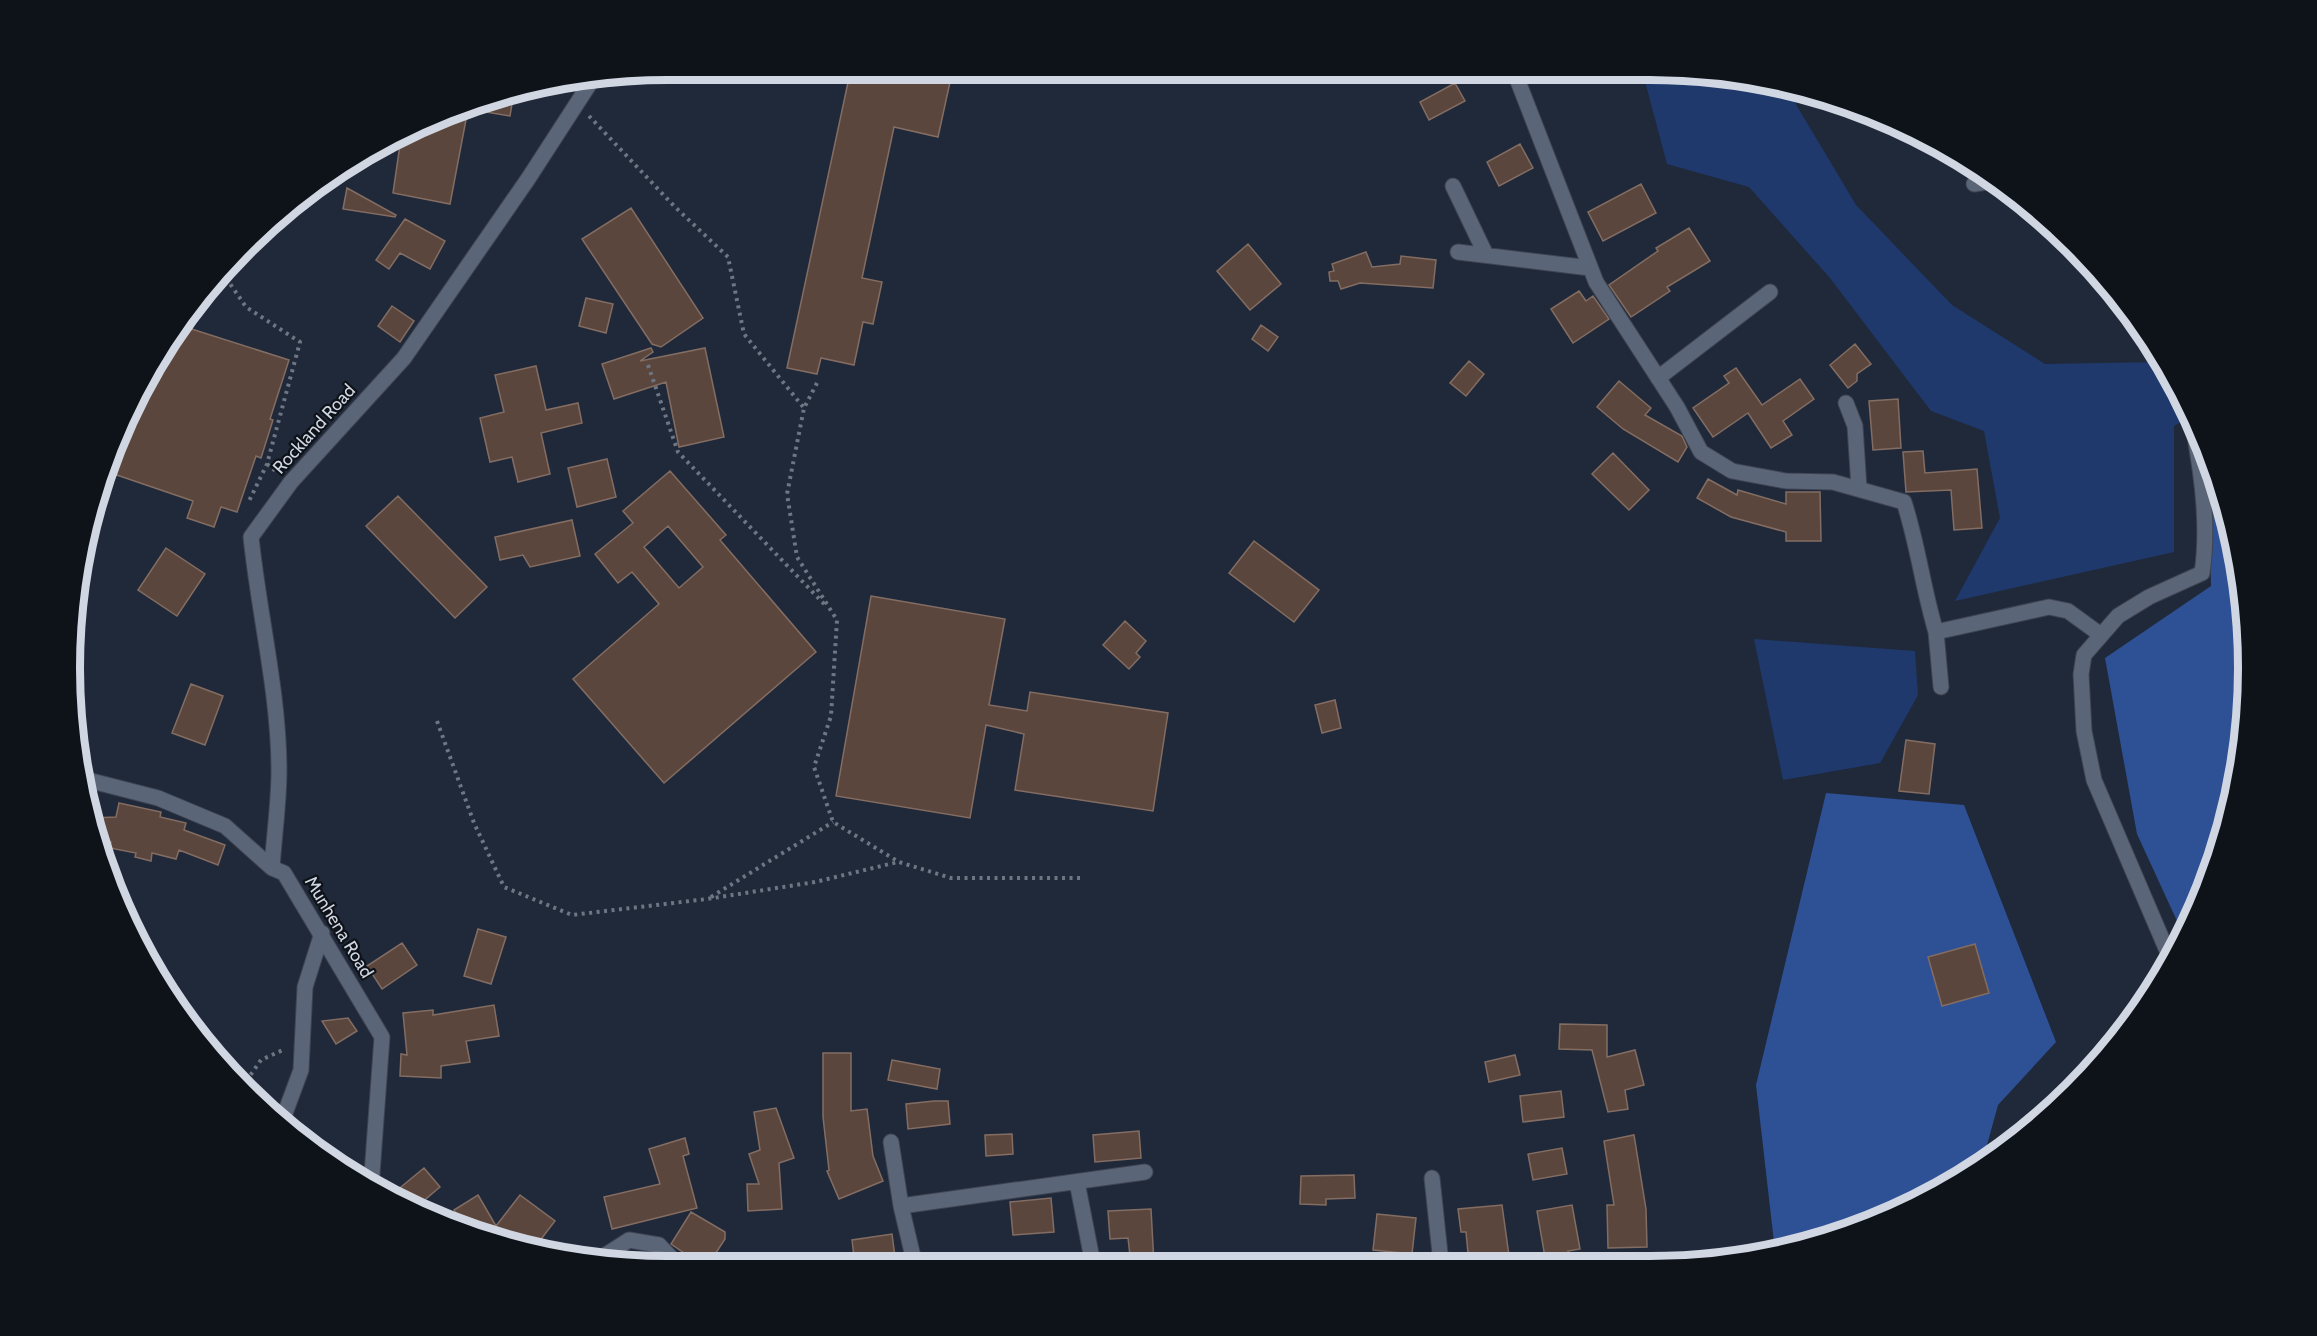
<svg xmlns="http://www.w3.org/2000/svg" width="2317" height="1336" font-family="Cabin,sans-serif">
<rect width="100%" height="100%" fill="#202939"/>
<path fill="#1f396d" d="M1650 70H1688L1785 86 1856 205 1952 305 2045 364 2160 362 2186 403 2191 416 2174 426V552L1955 601 2000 518 1984 431 1931 411 1830 278 1749 187 1667 164 1645 81Z
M1754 639 1915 651 1918 695 1880 763 1783 780Z"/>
<path fill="#2e5094" d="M2209 490H2219L2228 513 2247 629 2243 747 2216 861 2183 934 2137 834 2105 658 2211 586Z
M1826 793 1964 805 2056 1042 1998 1105 1981 1167 1842 1235 1775 1251 1756 1085Z"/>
<path fill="#5b463d" stroke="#836d63" stroke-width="1.5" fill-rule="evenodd" d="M850 73H952L938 137 894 127 862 278 882 282 873 324 863 322 854 365 821 358 817 374 787 368Z
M1455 83 1465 101 1429 120 1420 102Z
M514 92 510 116 468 109 450 204 393 193 402 131 476 101Z
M1520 144 1533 168 1499 186 1487 162Z
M1641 184 1656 213 1603 241 1588 212Z
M347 188 396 215 395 217 343 209Z
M631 208 703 318 661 347 652 344 582 239Z
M405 219 445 241 430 269 400 253 389 269 376 260Z
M1689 228 1710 261 1667 287 1670 291 1631 317 1609 285 1658 251 1656 248Z
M1248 244 1281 284 1250 310 1217 271Z
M1366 252 1372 267 1400 264 1401 256 1436 260 1433 288 1360 283 1341 289 1338 281H1330L1329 272 1334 271 1332 264Z
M1579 291 1586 301 1593 296 1609 319 1573 343 1551 309Z
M586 298 613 304 606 333 579 326Z
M392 306 414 321 400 342 378 326Z
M179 325 289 360 270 419 273 420 261 458 256 456 237 512 221 507 214 527 187 518 193 501 105 471 131 403Z
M1261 325 1278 337 1268 351 1252 339Z
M1855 344 1871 364 1857 374V381L1848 388 1830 365Z
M651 348 653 352 640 361 705 348 724 437 679 447 666 382 614 399 602 364Z
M1469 361 1484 374 1466 396 1450 383Z
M536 366 546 410 578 403 582 423 541 433 550 474 518 482 512 457 490 462 480 418 504 412 495 375Z
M1736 368 1762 405 1800 379 1814 399 1783 421 1792 435 1771 448 1748 413 1713 437 1693 408 1729 383 1724 376Z
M1619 381 1651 408 1645 415 1682 436 1687 447 1678 462 1623 429 1597 407Z
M1898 399 1901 448 1873 450 1869 401Z
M1923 451 1925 473 1977 469 1982 528 1954 530 1951 490 1906 492 1903 452Z
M1613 453 1649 490 1629 510 1592 474Z
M607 459 616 497 577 507 568 468Z
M670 471 726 535 720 540 816 652 664 783 573 679 659 604 632 572 618 583 595 554 633 523 623 511ZM668 526 703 567 679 588 644 547Z
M1708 479 1737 495 1738 490 1786 504V492H1820L1821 541H1786V532L1731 517 1697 498Z
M398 496 487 587 455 618 366 526Z
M572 520 580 556 530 567 523 555 500 560 495 537Z
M1254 541 1319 590 1294 622 1229 573Z
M166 548 205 574 177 616 138 590Z
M871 596 1005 619 989 705 1027 711 1030 692 1168 713 1153 811 1015 790 1024 734 986 725 970 818 836 796Z
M1125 621 1146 641 1136 653 1140 657 1129 669 1103 645Z
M191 684 223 696 205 745 172 733Z
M1335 700 1341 728 1322 733 1315 705Z
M1906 740 1935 744 1929 794 1899 791Z
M119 803 161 812 160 817 186 823 184 830 225 845 218 865 179 850 176 859 152 853 151 861 135 857 136 853 110 848 111 842 98 843 91 818 116 817Z
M478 929 506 937 491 984 464 976Z
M402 943 417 965 382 989 367 966Z
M1975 944 1989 993 1942 1006 1928 957Z
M494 1005 499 1036 466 1041 470 1062 441 1066V1078L400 1076 401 1054 407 1055 403 1013 433 1010V1015Z
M348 1018 357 1031 336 1044 322 1021Z
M1560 1024 1607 1025V1057L1635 1050 1644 1085 1625 1090 1628 1109 1608 1112 1592 1050 1559 1049Z
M823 1053H851V1111L867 1109 873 1156 883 1181 839 1199 827 1171 829 1170 823 1117Z
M1515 1055 1520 1075 1489 1082 1485 1062Z
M892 1060 940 1069 937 1089 888 1080Z
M1561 1091 1564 1117 1523 1122 1520 1096Z
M934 1101H948L950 1124 908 1129 906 1104Z
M776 1108 794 1158 779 1163 782 1209 748 1211 747 1184H759L749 1154 760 1150 754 1112Z
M1139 1131 1141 1158 1095 1162 1093 1135Z
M1012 1134 1013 1154 986 1156 985 1135Z
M1634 1135 1646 1209 1647 1247 1608 1248 1607 1205H1614L1604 1141Z
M685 1138 689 1154 683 1156 697 1208 612 1229 604 1197 660 1184 649 1149Z
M1562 1148 1567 1174 1533 1180 1528 1154Z
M424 1168 440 1187 415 1208 390 1196Z
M1354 1175 1355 1198 1326 1199V1205L1300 1204 1301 1176Z
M478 1195 496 1226 520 1195 555 1221 535 1247 476 1235 467 1231 454 1210Z
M1051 1198 1054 1232 1013 1235 1010 1202Z
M1502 1205 1510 1263H1469L1466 1232H1461L1458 1209Z
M1572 1205 1580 1249 1568 1251 1570 1262 1546 1263 1537 1211Z
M1151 1209 1154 1264H1131L1128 1238 1110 1239 1108 1211Z
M691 1212 725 1232V1239L708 1265H702L671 1244Z
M1377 1214 1416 1218 1412 1254 1373 1250Z
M892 1234 896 1265H855L852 1240Z"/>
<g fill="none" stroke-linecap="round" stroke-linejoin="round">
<defs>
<path id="minor" d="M1514 71 1596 282 1677 407 1701 452 1732 471 1786 481 1833 482 1904 502C1918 545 1923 589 1936 632
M1974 184 1993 181
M1453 186 1486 255
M1458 252 1590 268
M1658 378 1770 292
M1846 403 1855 426 1859 488
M1941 687 1936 632 2049 607 2068 611 2101 635
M80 778 158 798 225 826 272 868 284 873 382 1037 371 1188
M272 868C274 836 279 803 279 771 279 693 259 615 251 537L291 482 404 358 528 179 596 74
M2171 960 2094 780 2084 731 2081 674 2084 655 2118 616 2149 597 2202 573C2209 527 2202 477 2194 431
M281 1124 301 1070 305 987 322 933
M891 1142 901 1206 915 1265
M1432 1178 1441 1263
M1077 1182 1093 1264
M901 1206 1145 1172
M598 1260 629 1240 659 1245 679 1266"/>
</defs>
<use href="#minor" stroke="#3e4452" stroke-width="17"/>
<path stroke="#6e7684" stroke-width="4" stroke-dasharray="3 4.5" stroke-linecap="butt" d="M589 116 674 206 728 257 744 334 804 408
M222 272 246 307 300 342 267 464 249 501
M648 365 678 452 826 606
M817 383 804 408 787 494 797 557 837 620 831 716 814 767 833 822 899 862 951 878H1084
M267 464 278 473
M437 721 474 823 504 887 572 915 707 899 815 882 898 862
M711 897 833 822
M242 1087 261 1060 285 1049"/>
<use href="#minor" stroke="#5b6578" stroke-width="15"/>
</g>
<g text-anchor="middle" stroke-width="4.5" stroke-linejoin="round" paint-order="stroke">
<g font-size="18" fill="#d1d7e2" stroke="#0e1219">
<text transform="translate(314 429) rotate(-48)" y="6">Rockland Road</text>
<text transform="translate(339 927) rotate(59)" y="6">Munhena Road</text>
</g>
</g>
<path d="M0 0H2317V1336H0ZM668 80H1650A588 588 0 0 1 2238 668V668A588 588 0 0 1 1650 1256H668A588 588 0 0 1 80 668V668A588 588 0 0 1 668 80Z" fill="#0e1219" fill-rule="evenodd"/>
<path fill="none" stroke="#d1d7e2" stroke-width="8" d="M668 80H1650A588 588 0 0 1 2238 668V668A588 588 0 0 1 1650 1256H668A588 588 0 0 1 80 668V668A588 588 0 0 1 668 80Z"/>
</svg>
